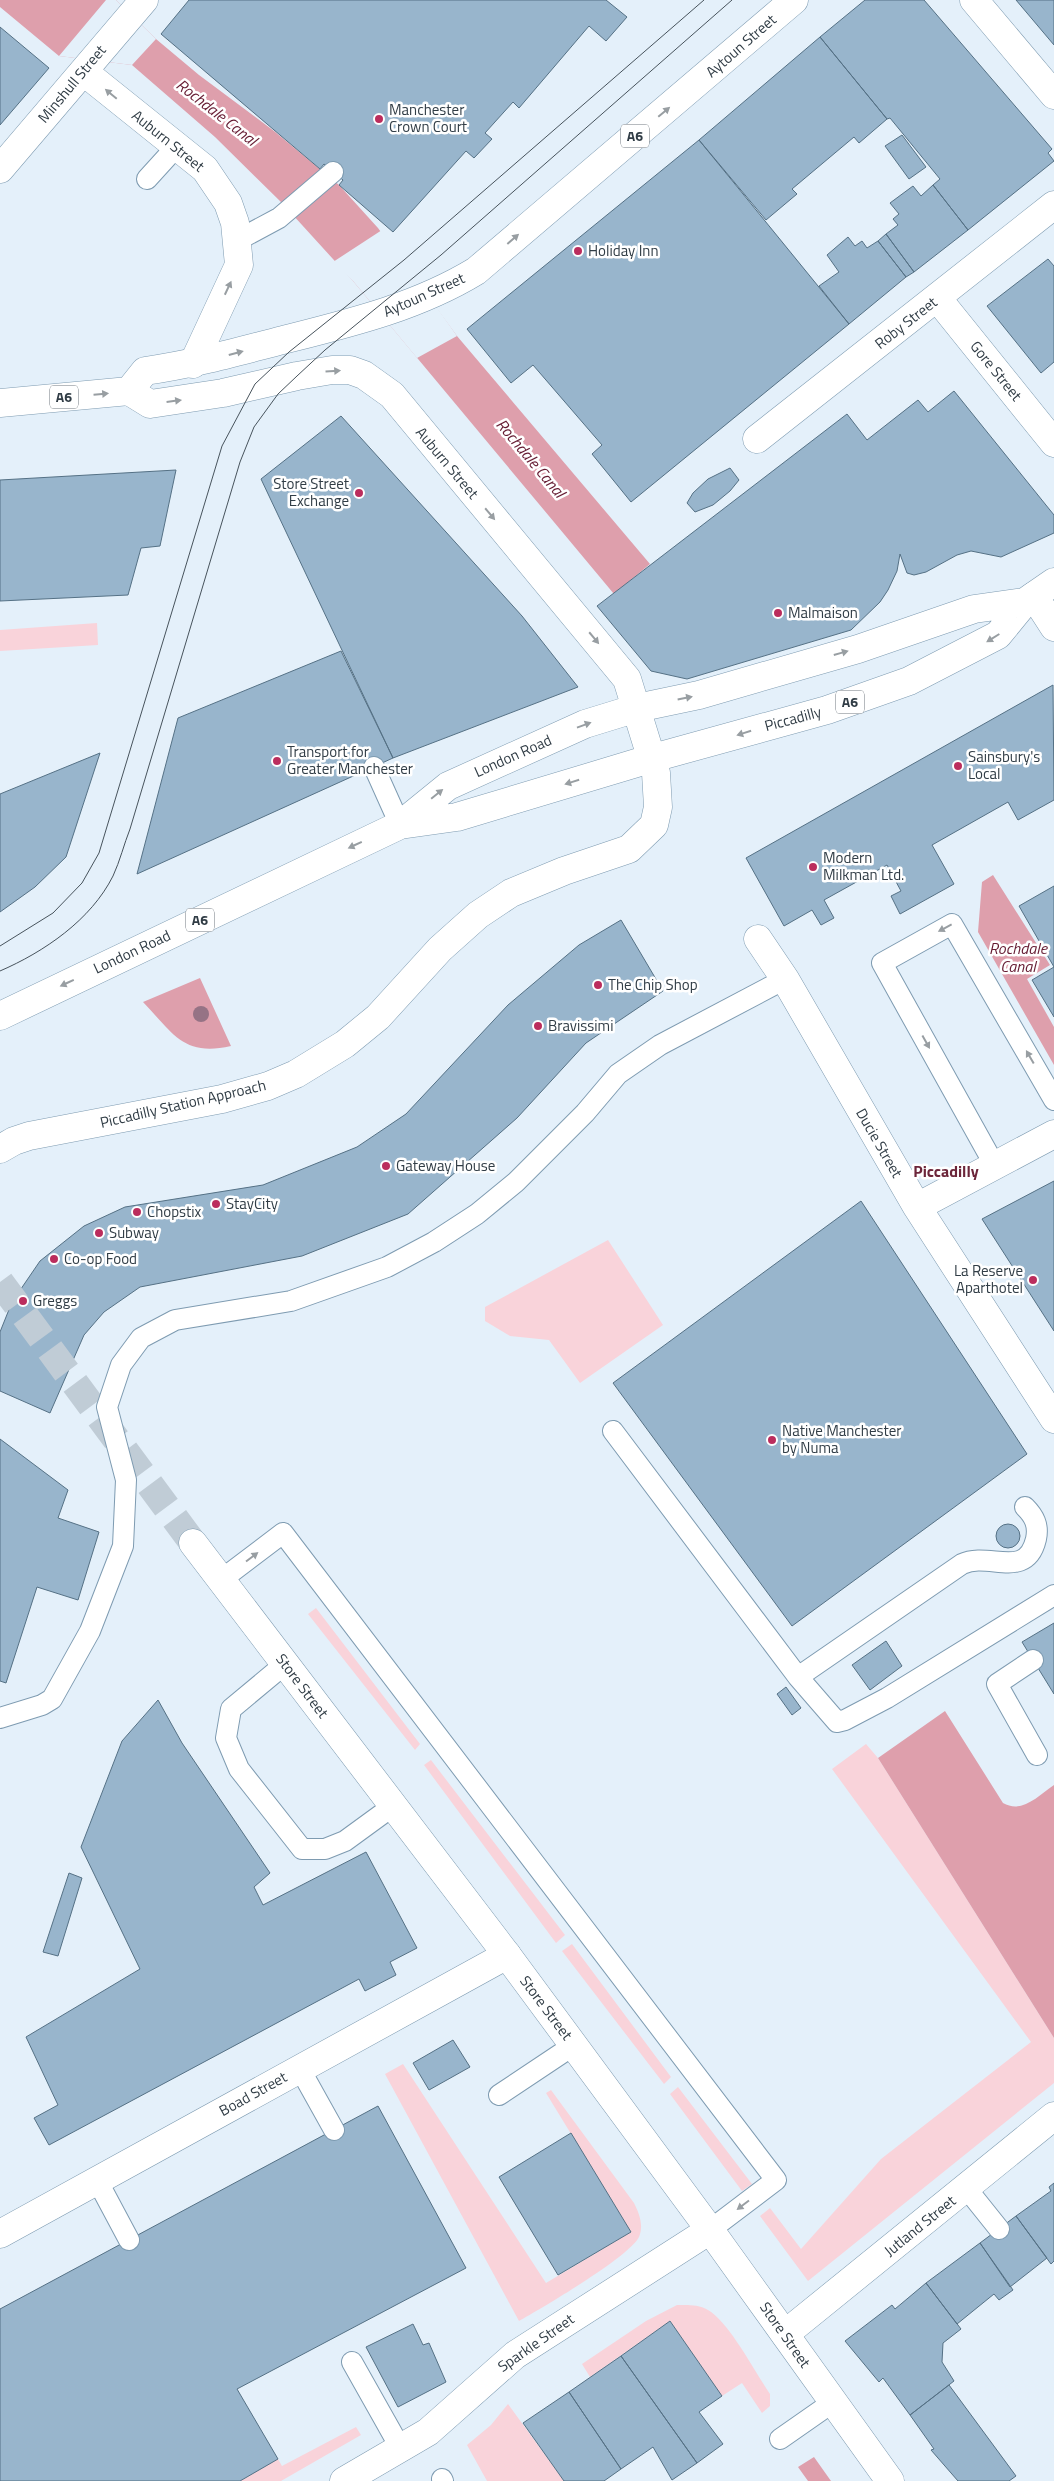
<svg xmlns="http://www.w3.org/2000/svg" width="1054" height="2481" font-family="'Titillium Web',sans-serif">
<rect width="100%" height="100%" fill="#e4f0fa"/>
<path fill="#f9d3da" d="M97 623 98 645 0 651V630Z
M608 1240 663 1325 580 1383 549 1340 510 1336 485 1321V1307Z
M316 1608 420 1744 415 1750 308 1614Z
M866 1744 878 1758 1054 2038V2083L808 2281 760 2216 770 2208 801 2249 881 2159 1031 2042 832 1769Z
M431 1760 565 1935 556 1943 424 1765Z
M572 1944 671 2077 664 2084 562 1951Z
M403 2064 546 2283 631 2232 546 2093 551 2090 634 2203C639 2213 644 2225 639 2237 629 2257 542 2308 519 2321L385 2074Z
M678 2087 752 2184 742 2191 670 2094Z
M677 2305C687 2305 698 2304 708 2310 729 2322 755 2372 770 2394V2406L762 2413 742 2383 722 2396 670 2321 590 2377 582 2364 646 2321Z
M508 2404 564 2481H487L467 2445 491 2425Z
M356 2427 361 2435 281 2481H240L278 2459 282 2466Z"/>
<path fill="#de9fac" d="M0 0H116L156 39 199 75 274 131 339 185 378 228 457 336 650 564 614 594 353 281 282 203 215 137 132 65 59 56 0 7Z
M993 875 1050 965 1027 979 1054 1027V1065L978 932 982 882Z
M200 978 231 1046C183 1057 173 1033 143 1002Z
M945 1711 1003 1803C1022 1814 1038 1796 1054 1785V2038L878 1758Z
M814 2457 831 2481H808L798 2467Z"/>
<path fill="#e4f0fa" d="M106 0H116L156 39 132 65 59 56Z
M382 230 457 336 417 358 353 281 333 262Z"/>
<path fill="#98b5cc" stroke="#557185" d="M189 0H606L627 17 606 41 589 26 519 108 513 102 485 133 492 139 474 158 466 151 393 232 339 185 343 180 324 164 320 169 161 34Z
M865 0H924L1052 149 1048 153 1054 161 968 230 933 185 940 179 890 118 887 119 820 37Z
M1016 0H1054V45Z
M0 27 49 68 0 125Z
M820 37 887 119 859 143 854 137 792 189 797 194 766 220 699 140Z
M902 135 926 167 909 179 885 146Z
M699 140 849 324 631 502 592 454 602 445 533 365 511 383 467 329Z
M933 185 968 230 914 272 886 234 898 225 893 219 899 214 890 203 913 186 921 196Z
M886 234 914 272 906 277 878 241Z
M848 237 855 246 862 241 867 248 878 241 906 277 849 324 819 286 839 272 827 255Z
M1048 259 1054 266V362L1041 373 987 306Z
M954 391 1054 515V533L1001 557 971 551 957 555 926 572 914 575 907 573 900 554 897 571 888 590 880 602 851 630 687 679 651 671 597 606 847 414 867 440 918 400 928 412Z
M341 416 522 616 578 687 393 758 261 479Z
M730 468 739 480 730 491 713 505 695 512 687 503 693 493 708 479Z
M176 470 160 546 141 548 128 595 0 601V480Z
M341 651 393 758 137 874 178 718Z
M1053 685 1054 800 1018 820 1008 802 932 845 954 884 900 914 891 896 901 891 887 865 824 900 834 918 821 925 812 910 784 926 746 858Z
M100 753 66 857 35 887 0 912V794Z
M1054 886V967L1019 906Z
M621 920 663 991 586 1043 517 1118 408 1214 302 1256 140 1287 104 1312 84 1335 50 1413 0 1391V1332L12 1302 40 1261 84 1226 125 1207 263 1185 357 1147 406 1114 508 1005 579 945Z
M1054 967V1017L1032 980Z
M1054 1181V1331L982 1219Z
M861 1201 1027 1454 792 1626 613 1383Z
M0 1439 68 1490 58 1518 99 1532 78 1600 37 1587 6 1683 0 1681Z
M996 1536a12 12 0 1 1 24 0a12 12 0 1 1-24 0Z
M1054 1623V1694L1022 1642Z
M886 1641 902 1666 870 1690 852 1665Z
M786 1687 801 1708 792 1715 777 1694Z
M158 1700 182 1743 270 1873 254 1887 263 1905 366 1852 417 1948 390 1962 396 1975 365 1991 359 1979 49 2145 34 2118 58 2105 26 2037 140 1969 81 1847 122 1741Z
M69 1873 82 1878 58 1956 43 1952Z
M453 2040 470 2067 429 2090 413 2063Z
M378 2106 466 2268 237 2389 278 2459 240 2481H0V2309Z
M571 2133 631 2232 558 2275 499 2177Z
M1054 2183V2261L1051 2264 1016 2216 1051 2191 1049 2187Z
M1016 2216 1047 2258 1010 2287 980 2243Z
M980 2243 1013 2290 999 2300 994 2294 957 2324 926 2283Z
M926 2283 961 2329 943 2343 942 2362 954 2381 910 2415 883 2378 879 2382 845 2341 892 2305 895 2309Z
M670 2321 722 2396 699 2412 723 2444 697 2463 621 2356Z
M413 2324 423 2345 429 2343 446 2382 398 2407 366 2347Z
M621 2356 697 2463 672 2480 653 2447 621 2469 569 2392Z
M949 2385 1016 2476 1009 2481H958L931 2450 934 2449 910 2415Z
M569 2392 621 2469 604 2481H564L523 2423Z"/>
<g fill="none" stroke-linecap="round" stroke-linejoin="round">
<path stroke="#c0ccd6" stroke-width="28" stroke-dasharray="28 14" stroke-linecap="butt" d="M0 1282 193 1543"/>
<defs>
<path id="service" d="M147 179 177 146
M238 240 279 218 333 172
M374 767 400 825
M995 1166 882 963 952 924 1054 1100
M613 1431 798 1677 837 1722 845 1720 887 1698 1054 1595
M221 1580 283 1533 776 2180 710 2230
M1033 1660 997 1684 1037 1755
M285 1664 231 1709 226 1738 239 1769 302 1849H325L345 1841 393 1806
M798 1677 962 1564C989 1551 1026 1581 1036 1539 1039 1525 1034 1516 1025 1507
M0 1718 42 1705 52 1699 90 1631 123 1546 126 1480 107 1407 121 1365 141 1338 175 1320 291 1301 387 1267 434 1242 477 1214 516 1182 585 1113 618 1074 660 1045 785 979
M300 2069 334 2130
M499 2095 574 2045
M97 2180 129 2240
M967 2189 999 2229
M352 2362 401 2449
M780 2439 833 2402
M442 2479 443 2481"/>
<path id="minor" d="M974 0 1054 95
M84 72 205 169 228 203 235 223 239 265 193 364
M0 169 144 0
M938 299 1054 443
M757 439 1054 205
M1034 596 1054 627
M758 939 785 979 917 1207 1054 1419
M0 1149 14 1141 29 1136 222 1099 268 1086 296 1074 345 1044 378 1017 440 949 478 915 511 893 564 871 629 849 654 825 658 807 656 773 627 679 392 395 364 375 350 370H332L297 376 223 393 150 404 129 391
M917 1207 1054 1134
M0 2234 507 1955
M785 2334 1054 2116
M344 2481 428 2432 515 2355 710 2230"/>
<path id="tertiary" d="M193 1543 507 1955 710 2230 890 2481"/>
<path id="primary" d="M0 403 129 391 145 371C194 364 236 352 283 340 350 323 417 307 476 271L794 0
M400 825 457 817 653 758 827 710 909 681 998 635 1025 602 1054 582
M0 1016 400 825 448 786 585 724 637 708 699 695 858 649 974 609 1025 602"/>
</defs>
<use href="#service" stroke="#7e9bb1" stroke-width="22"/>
<use href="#minor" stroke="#7e9bb1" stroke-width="29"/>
<use href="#tertiary" stroke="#7e9bb1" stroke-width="29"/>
<use href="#primary" stroke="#7e9bb1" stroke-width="29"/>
<use href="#service" stroke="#fff" stroke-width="20"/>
<use href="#minor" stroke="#fff" stroke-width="28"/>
<use href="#tertiary" stroke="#fff" stroke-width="28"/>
<use href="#primary" stroke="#fff" stroke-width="28"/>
<path stroke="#47535c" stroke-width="1" d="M0 946 53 913 82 883 99 853 222 446 255 384 289 352 404 260 704 0
M0 971C44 952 91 920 113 876 120 861 124 844 130 829L240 462 254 427 278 394 297 376 325 350 441 255 732 0"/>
</g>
<circle fill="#967385" cx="201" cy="1014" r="8"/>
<defs><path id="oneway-solid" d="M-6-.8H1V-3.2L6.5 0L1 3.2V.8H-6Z" transform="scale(1.25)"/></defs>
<g fill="#989ea2">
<use href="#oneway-solid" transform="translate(111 94) rotate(-140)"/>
<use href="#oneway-solid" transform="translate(664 112) rotate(-40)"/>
<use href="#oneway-solid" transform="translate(513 239) rotate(-41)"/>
<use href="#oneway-solid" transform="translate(228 288) rotate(-65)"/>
<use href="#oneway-solid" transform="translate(236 353) rotate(-15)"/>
<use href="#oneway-solid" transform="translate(333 371) rotate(-4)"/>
<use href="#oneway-solid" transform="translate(101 394) rotate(-5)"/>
<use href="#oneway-solid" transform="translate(174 401) rotate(-7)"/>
<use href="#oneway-solid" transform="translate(490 514) rotate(50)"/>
<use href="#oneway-solid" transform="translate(594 638) rotate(50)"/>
<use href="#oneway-solid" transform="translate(993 638) rotate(148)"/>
<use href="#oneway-solid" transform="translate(841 653) rotate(-16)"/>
<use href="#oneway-solid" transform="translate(685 698) rotate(-11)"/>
<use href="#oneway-solid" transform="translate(584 725) rotate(-20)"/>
<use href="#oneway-solid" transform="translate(744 733) rotate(162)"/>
<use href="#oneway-solid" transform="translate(572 782) rotate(163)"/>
<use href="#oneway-solid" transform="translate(437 794) rotate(-39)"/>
<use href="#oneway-solid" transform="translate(355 845) rotate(155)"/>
<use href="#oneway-solid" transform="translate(945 928) rotate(152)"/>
<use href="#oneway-solid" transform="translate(67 983) rotate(155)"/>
<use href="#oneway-solid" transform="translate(926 1042) rotate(61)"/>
<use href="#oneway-solid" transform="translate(1030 1057) rotate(-120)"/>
<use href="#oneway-solid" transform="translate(252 1557) rotate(-37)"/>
<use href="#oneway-solid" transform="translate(743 2205) rotate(143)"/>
</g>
<g fill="#bb2d5d" stroke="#fff" stroke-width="2">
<circle cx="379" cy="119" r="5"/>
<circle cx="578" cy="251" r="5"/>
<circle cx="359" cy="493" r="5"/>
<circle cx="778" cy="613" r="5"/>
<circle cx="277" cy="761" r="5"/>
<circle cx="958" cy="766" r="5"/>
<circle cx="813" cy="867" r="5"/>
<circle cx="598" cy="985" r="5"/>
<circle cx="538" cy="1026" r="5"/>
<circle cx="386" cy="1166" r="5"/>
<circle cx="216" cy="1204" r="5"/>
<circle cx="137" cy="1212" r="5"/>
<circle cx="99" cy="1233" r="5"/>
<circle cx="54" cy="1259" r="5"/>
<circle cx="1033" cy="1280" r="5"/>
<circle cx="23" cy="1301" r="5"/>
<circle cx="772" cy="1440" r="5"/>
</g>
<g text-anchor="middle" stroke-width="5" stroke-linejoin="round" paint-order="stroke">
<g fill="#fff" stroke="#6f777e" stroke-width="1">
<rect x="621" y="124.5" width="28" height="23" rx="4"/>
<rect x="50" y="385.5" width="28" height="23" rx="4"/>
<rect x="836" y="690.5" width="28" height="23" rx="4"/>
<rect x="186" y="908.5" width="28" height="23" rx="4"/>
</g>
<g font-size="14" font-weight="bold" fill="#313d46">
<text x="635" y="141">A6</text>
<text x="64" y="402">A6</text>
<text x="850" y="707">A6</text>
<text x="200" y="925">A6</text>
</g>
<g font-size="15" fill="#313d46" stroke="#fff">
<text transform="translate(741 46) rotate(-41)" y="5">Aytoun Street</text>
<text transform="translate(72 84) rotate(-50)" y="5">Minshull Street</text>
<text transform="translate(168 141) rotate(39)" y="5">Auburn Street</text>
<text transform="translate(424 295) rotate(-24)" y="5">Aytoun Street</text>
<text transform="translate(906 323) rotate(-38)" y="5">Roby Street</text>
<text transform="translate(996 371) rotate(51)" y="5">Gore Street</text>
<text transform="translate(447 463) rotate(50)" y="5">Auburn Street</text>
<text transform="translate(793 719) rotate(-15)" y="5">Piccadilly</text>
<text transform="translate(513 756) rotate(-24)" y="5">London Road</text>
<text transform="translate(132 952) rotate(-25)" y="5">London Road</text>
<text transform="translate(183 1104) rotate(-13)" y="5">Piccadilly Station Approach</text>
<text transform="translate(879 1143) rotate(60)" y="5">Ducie Street</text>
<text transform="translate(302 1686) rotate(53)" y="5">Store Street</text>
<text transform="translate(546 2008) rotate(53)" y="5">Store Street</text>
<text transform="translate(253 2094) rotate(-29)" y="5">Boad Street</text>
<text transform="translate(920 2226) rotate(-39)" y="5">Jutland Street</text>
<text transform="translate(785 2335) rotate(55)" y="5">Store Street</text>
<text transform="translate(536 2343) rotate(-35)" y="5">Sparkle Street</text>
</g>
<g font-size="15" fill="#313d46" stroke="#fff" text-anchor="start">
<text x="389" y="115">Manchester<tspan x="389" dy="17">Crown Court</tspan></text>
<text x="588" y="256">Holiday Inn</text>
<text x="349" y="489" text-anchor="end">Store Street<tspan x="349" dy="17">Exchange</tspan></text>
<text x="788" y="618">Malmaison</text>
<text x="287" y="757">Transport for<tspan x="287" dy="17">Greater Manchester</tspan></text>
<text x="968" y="762">Sainsbury's<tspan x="968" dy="17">Local</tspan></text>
<text x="823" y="863">Modern<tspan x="823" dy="17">Milkman Ltd.</tspan></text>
<text x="608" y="990">The Chip Shop</text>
<text x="548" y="1031">Bravissimi</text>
<text x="396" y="1171">Gateway House</text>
<text x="226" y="1209">StayCity</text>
<text x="147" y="1217">Chopstix</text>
<text x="109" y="1238">Subway</text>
<text x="64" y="1264">Co-op Food</text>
<text x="1023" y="1276" text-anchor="end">La Reserve<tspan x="1023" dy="17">Aparthotel</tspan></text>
<text x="33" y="1306">Greggs</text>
<text x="782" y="1436">Native Manchester<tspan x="782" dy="17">by Numa</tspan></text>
</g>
<g font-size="16" font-style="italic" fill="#651b32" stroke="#fff">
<text transform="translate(217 112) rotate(38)" y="6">Rochdale Canal</text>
<text transform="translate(531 458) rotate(50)" y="6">Rochdale Canal</text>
<text x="1018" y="954">Rochdale<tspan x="1018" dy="18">Canal</tspan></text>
</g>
<g font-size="16" font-weight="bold" fill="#6c263a" stroke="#fff">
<text x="946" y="1177">Piccadilly</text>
</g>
</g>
</svg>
